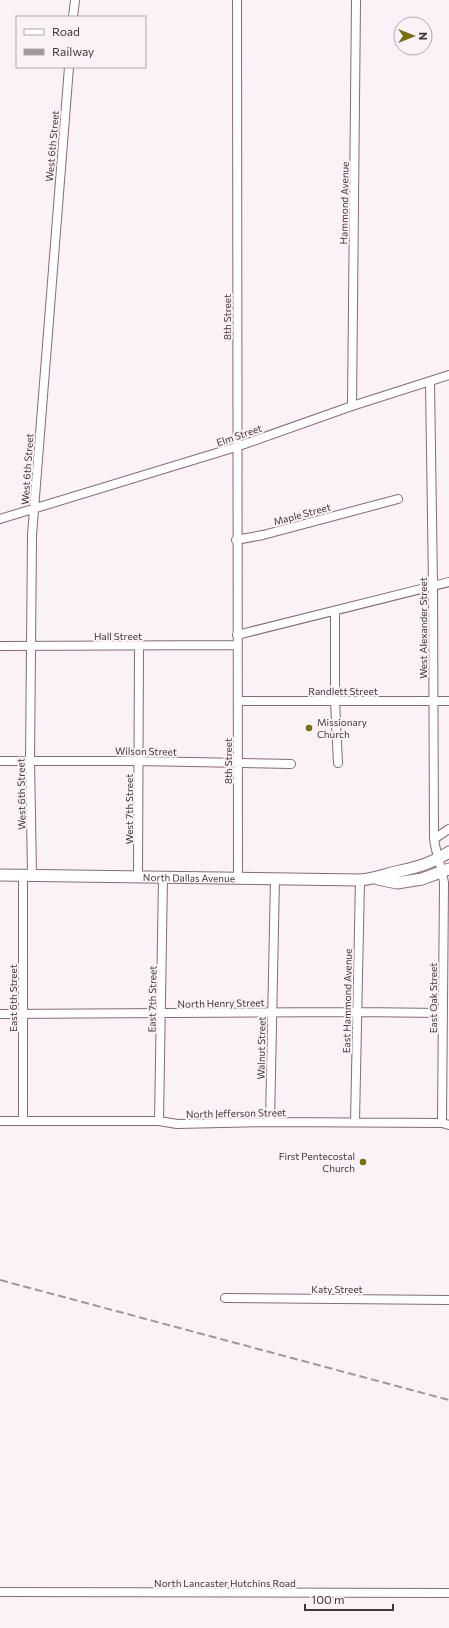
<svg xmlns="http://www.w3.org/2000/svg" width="449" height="1628" font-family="Commissioner,sans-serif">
<rect width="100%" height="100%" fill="#faf2f7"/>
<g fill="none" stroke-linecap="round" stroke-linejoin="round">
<defs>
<path id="minor" d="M237 0 238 878
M73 17 75 0
M430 382 433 585 434 839C436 854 442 868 444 883L442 1123
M352 406 356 0
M0 519 236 447 352 406 449 375
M236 540 263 535 398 499
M335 611V701L338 763
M237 635 449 582
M0 646 237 645
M238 701H449
M0 761H139L291 764
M434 839 449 829
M32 874 30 761 32 535 69 67
M23 875V1121
M138 877 139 646
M0 1014 356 1012 443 1013
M0 1121H159L177 1124 270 1122 442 1123 449 1125
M159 1121 163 877
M270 1122 275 878
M355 1122 360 880
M225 1298 449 1300
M0 1592 449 1593"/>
<g id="major">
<path id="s1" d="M0 875 360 880C374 879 386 874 400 871 418 867 433 863 449 852"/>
<path d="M378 879 397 883 422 879 449 869"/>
</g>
</defs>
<use href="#minor" stroke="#89687b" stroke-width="10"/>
<use href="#major" stroke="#89687b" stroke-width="13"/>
<use href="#minor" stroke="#fff" stroke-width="8"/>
<use href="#major" stroke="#fff" stroke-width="11"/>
<path stroke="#a1969c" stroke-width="2" stroke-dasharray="8 4" stroke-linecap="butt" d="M0 1280 449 1400"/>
</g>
<g fill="#776f0e" stroke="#faf2f7" stroke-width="1.5">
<circle cx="309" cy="728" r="4"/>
<circle cx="363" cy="1162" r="4"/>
</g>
<g text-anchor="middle" stroke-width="4" stroke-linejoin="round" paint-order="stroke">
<g font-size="10" fill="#43353d" stroke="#faf2f7">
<text transform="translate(52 146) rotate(-85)" y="4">West 6th Street</text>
<text transform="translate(344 203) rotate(-89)" y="4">Hammond Avenue</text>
<text transform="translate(227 317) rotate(-90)" y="4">8th Street</text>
<text transform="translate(239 435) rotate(-19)" y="4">Elm Street</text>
<text transform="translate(27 469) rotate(-86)" y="4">West 6th Street</text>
<text transform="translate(302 514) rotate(-15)" y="4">Maple Street</text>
<text transform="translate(423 628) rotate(-90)" y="4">West Alexander Street</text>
<text x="118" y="640">Hall Street</text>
<text x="343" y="695">Randlett Street</text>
<text transform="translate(146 751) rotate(1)" y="4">Wilson Street</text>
<text transform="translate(228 761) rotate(-90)" y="4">8th Street</text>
<text transform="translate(21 794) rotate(-91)" y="4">West 6th Street</text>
<text transform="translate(129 809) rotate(-90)" y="4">West 7th Street</text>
<text dy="4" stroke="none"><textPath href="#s1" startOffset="189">North Dallas Avenue</textPath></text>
<text transform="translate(13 998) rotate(-90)" y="4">East 6th Street</text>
<text transform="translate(433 998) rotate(-90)" y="4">East Oak Street</text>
<text transform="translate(152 999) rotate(-89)" y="4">East 7th Street</text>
<text transform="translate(347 1001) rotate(-89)" y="4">East Hammond Avenue</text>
<text transform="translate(221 1003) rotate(-1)" y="4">North Henry Street</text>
<text transform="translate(261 1048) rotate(-89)" y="4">Walnut Street</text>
<text transform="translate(236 1113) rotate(-1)" y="4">North Jefferson Street</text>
<text x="337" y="1293">Katy Street</text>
<text x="225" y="1587">North Lancaster Hutchins Road</text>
</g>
<g font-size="10" fill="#43353d" stroke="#faf2f7" text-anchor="start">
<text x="317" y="726">Missionary<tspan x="317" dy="12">Church</tspan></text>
<text x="355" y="1160" text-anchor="end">First Pentecostal<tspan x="355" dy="12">Church</tspan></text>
</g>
</g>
<rect x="16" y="16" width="130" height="52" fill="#faf2f7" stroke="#b1a6ad"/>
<rect x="24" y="29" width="20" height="6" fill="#ffffff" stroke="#b1a6ad"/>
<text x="52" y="36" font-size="12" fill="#43353d">Road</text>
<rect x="24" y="49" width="20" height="6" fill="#a1969c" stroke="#b1a6ad"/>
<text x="52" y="56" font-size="12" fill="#43353d">Railway</text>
<g transform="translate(413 36) rotate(90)"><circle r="19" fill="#faf2f7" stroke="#b1a6ad"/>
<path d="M0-3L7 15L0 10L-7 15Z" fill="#776f0e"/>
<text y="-6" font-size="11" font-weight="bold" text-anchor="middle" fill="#43353d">N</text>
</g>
<path d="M305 1604v6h88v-6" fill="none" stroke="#43353d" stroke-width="2"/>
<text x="311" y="1604" font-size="12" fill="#43353d" stroke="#faf2f7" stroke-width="3" paint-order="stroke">100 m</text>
</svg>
